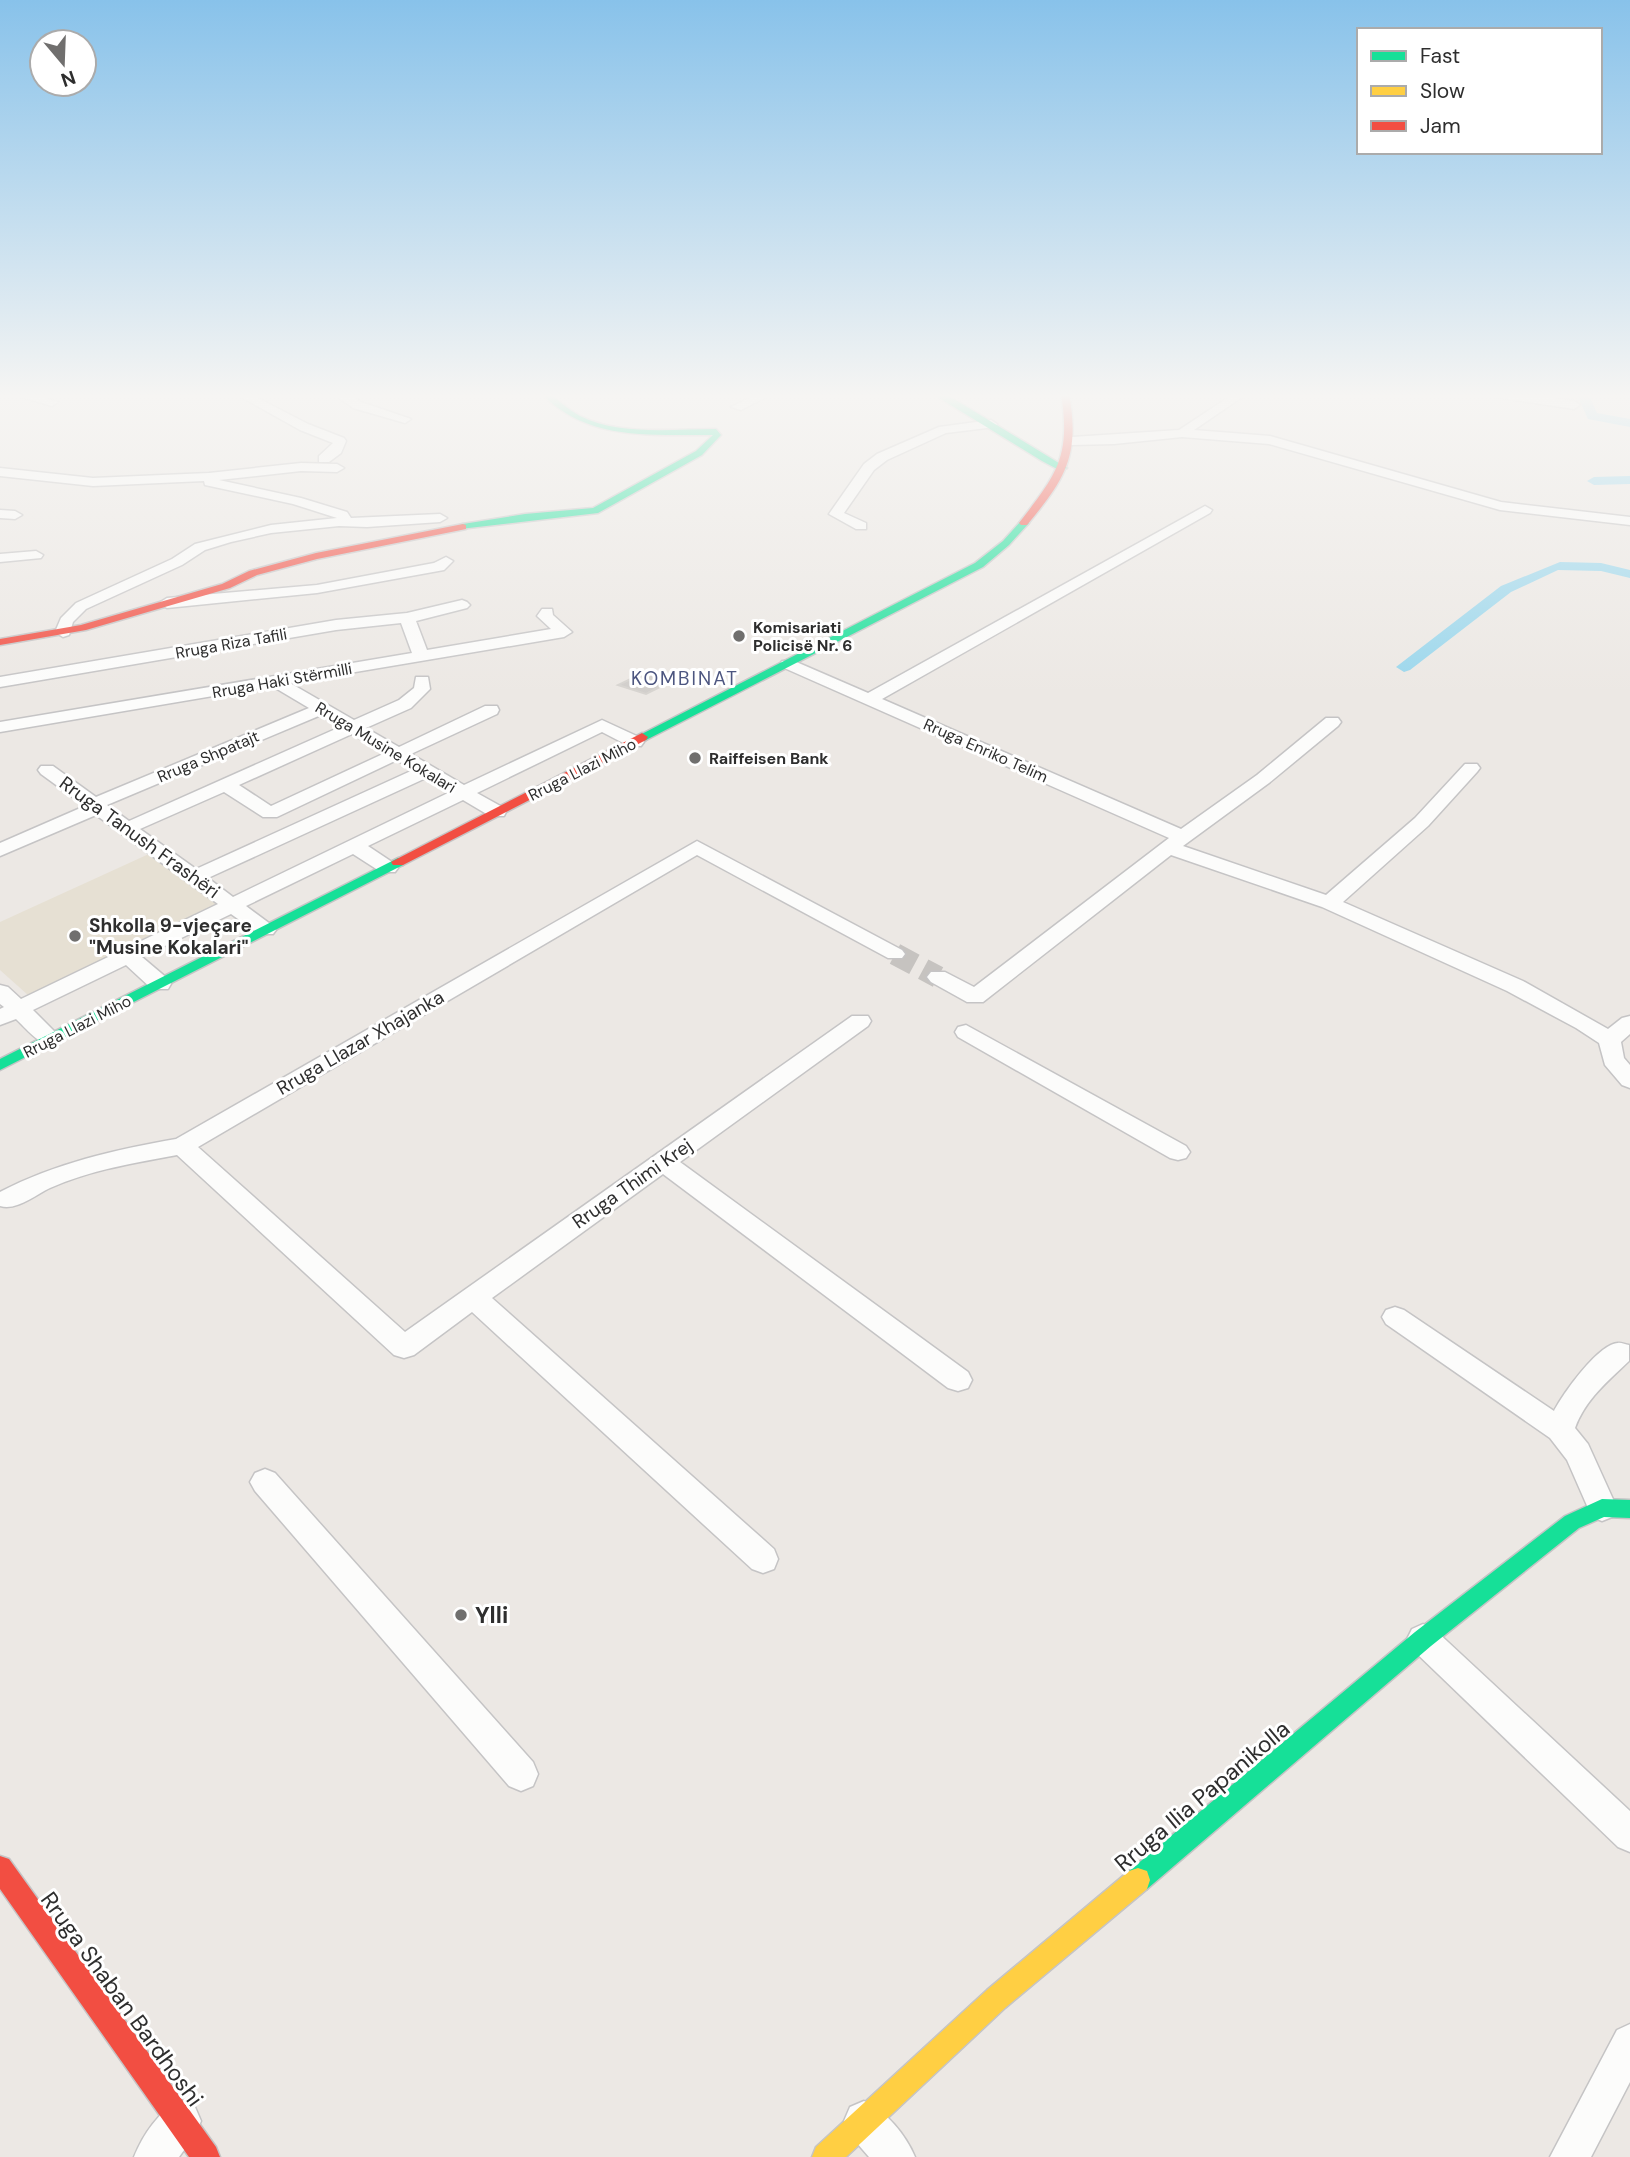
<svg xmlns="http://www.w3.org/2000/svg" width="1630" height="2157" font-family="'DM Sans',sans-serif">
<rect width="100%" height="100%" fill="#ece8e4"/>
<path fill="#e6e0d3" d="M151 853 218 903 28 995 0 970V922Z"/>
<g fill="none" stroke-linecap="round" stroke-linejoin="round">
<path fill="#99d6ec" fill-rule="evenodd" d="M1576 393H1588L1597 413 1630 419V427L1588 419Z
M1630 476V484L1594 485 1587 481 1594 477Z
M1560 562 1601 563 1630 570V578L1601 571 1558 570 1511 592 1410 670 1404 672 1396 667 1501 586Z"/>
</g>
<path fill="#d1cecb" stroke="#d7d4d0" stroke-width="2" d="M647 671 670 682 646 694 618 685Z"/>
<g fill="none" stroke-linecap="round" stroke-linejoin="round">
<path stroke="#c6c3c0" stroke-width="22" stroke-dasharray="22 10" stroke-linecap="butt" d="M895 954 938 977"/>
<defs>
<path id="street" d="M8 393H27L58 402 52 406Z
M234 393H248L308 424 344 438 346 441 341 453 329 462H319V456L333 443 300 430Z
M333 393H346L361 402 411 419 405 423 353 408Z
M759 393H774L741 410 731 407Z
M1235 393H1248L1194 430 1270 436 1501 502 1630 517V525L1500 510 1269 444 1182 437 1114 444 1072 445 1066 441 1072 437 1179 430Z
M1489 393H1516L1574 401 1580 405 1574 409 1495 397Z
M991 420 997 424 995 427 946 433 887 460 874 470 844 513 866 523V529H856L829 514 864 464 877 454 939 427Z
M301 463 337 464 344 468 337 472 301 471 219 480 301 498 347 512 351 518 440 514 447 518 440 522 367 527 339 526 271 533 231 542 205 550 182 565 86 609 73 622 69 635 63 637 55 632 61 618 76 603 172 559 195 544 271 525 337 518 293 504 205 485 204 481 93 486 0 476V468L93 478 209 473Z
M1205 506 1212 510 1210 513 882 699 1181 829 1257 775 1326 718H1338L1341 722 1338 726 1269 783 1183 846 1326 895 1415 818 1465 764H1477L1480 768 1477 772 1428 826 1343 902 1523 981 1608 1029 1622 1018 1630 1016V1034L1621 1042 1624 1058 1630 1065V1088L1622 1085 1605 1065 1599 1043 1576 1028 1507 991 1322 907 1171 855 983 1002H967L931 982 927 977 931 972H945L974 987 1169 838 782 667 780 664 782 661H794L868 693Z
M0 510 15 511 22 515 15 519 0 518Z
M36 551 43 555 41 558 0 562V554Z
M446 557 453 561 444 570 317 593 167 608 159 603 167 598 317 585 434 563Z
M462 600 467 602 470 605 467 608 416 621 427 650 551 629 537 616 542 609H552L553 615 572 632 564 637 290 683 354 720 399 700 414 688 416 677H428L430 689 411 708 366 728 399 747 485 706H497L499 710 497 714 411 754 464 785 602 720 641 738 644 742 641 746H629L602 732 477 793 504 808 506 812 504 816H490L463 800 368 846 395 864 398 868 395 872H381L353 854 246 906 273 926 276 930 273 934H259L231 914 142 957 168 979 171 984 168 989H152L126 965 33 1010 62 1039 59 1044C41 1049 28 1030 16 1019L0 1025V1009L4 1007 0 1004V985L8 987 21 999 218 904 96 815 0 856V843L85 806 41 774 38 770 41 766H53L96 797 309 708 272 686 0 732V722L412 653 401 623 336 630 0 687V677L336 620 407 613ZM321 715 340 727 129 821 107 805ZM352 734 385 753 271 806 239 785ZM397 760 413 770 196 869 140 829 224 792 263 817H277ZM426 778 450 792 233 897 208 878Z
M697 841 902 950 905 954 902 958H888L697 855 198 1147 405 1332 852 1016H868L871 1021 868 1026 680 1162 968 1372 972 1380 968 1388 958 1391 948 1388 663 1174 492 1298 774 1549 778 1559 774 1569 763 1573 752 1569 472 1312 414 1355 404 1358 394 1355 177 1155C134 1163 90 1170 50 1188 35 1195 17 1211 0 1206V1192C56 1163 114 1150 176 1139Z
M966 1025 1186 1146 1190 1152 1186 1158 1178 1160 1170 1158 958 1037 955 1032 958 1027Z
M1395 1307 1404 1310 1554 1411C1563 1394 1598 1344 1618 1343 1620 1342 1626 1345 1629 1345V1361C1608 1381 1585 1400 1575 1428L1588 1444 1617 1508 1612 1517 1602 1521 1592 1517 1567 1460 1550 1438 1386 1324 1382 1317 1386 1310Z
M265 1469 275 1473 533 1762 538 1774 533 1786 521 1791 509 1786 255 1491 250 1482 255 1473Z
M1423 1624 1434 1629 1630 1811V1852L1618 1847 1412 1649 1407 1639 1412 1629Z
M1630 2024V2082L1591 2157H1550L1617 2030Z
M181 2101 195 2107 201 2121 195 2135 179 2157H134C143 2135 159 2110 181 2101Z
M864 2101C886 2111 906 2135 915 2157H869L850 2135 844 2121 850 2107Z"/>
<path id="fast" d="M541 393H549C559 401 569 410 580 416 620 436 673 429 716 429L721 435 702 455 598 513 460 529V525L463 524 525 514 593 508 696 451 713 435C650 434 588 442 541 393Z
M931 393H941L954 399 1067 468 1059 470 1042 461Z
M1021 521 1029 523 1009 545 983 567 646 740 642 741 636 737 975 563 1003 541Z
M398 858 403 859V865L0 1070V1059Z
M1602 1499 1630 1500V1518L1604 1517 1579 1528 1431 1646 1147 1889 1138 1892 1129 1889 1126 1880 1129 1871 1415 1632 1565 1516Z"/>
<path id="slow" d="M1138 1868 1147 1871 1150 1880 1147 1889 1005 2008 846 2157H812L816 2147 987 1990 1129 1871Z"/>
<path id="jam" d="M1061 393H1069C1080 455 1066 478 1027 525H1021L1019 523C1057 474 1071 457 1061 393Z
M463 524 466 525V529L317 559 257 575 230 588 86 630 0 645V639L81 625 222 584 249 571 316 553Z
M642 733 648 737 646 740 403 865H393L391 862Z
M0 1856 9 1859 216 2147 220 2157H189L0 1889Z"/>
</defs>
<use href="#street" stroke="#c5c4c5" stroke-width="3"/>
<use href="#fast" stroke="#c5c4c5" stroke-width="3"/>
<use href="#slow" stroke="#c5c4c5" stroke-width="3"/>
<use href="#jam" stroke="#c5c4c5" stroke-width="3"/>
<use href="#street" fill="#fcfcfb" fill-rule="evenodd"/>
<use href="#fast" fill="#16e098" fill-rule="evenodd"/>
<use href="#slow" fill="#ffcf43" fill-rule="evenodd"/>
<use href="#jam" fill="#f24e42" fill-rule="evenodd"/>
</g>
<linearGradient id="sky" x2="0" y2="1"><stop stop-color="#88c2ea"/><stop offset="0.57" stop-color="#f6f5f3"/><stop offset="1" stop-color="#f6f5f3" stop-opacity="0"/></linearGradient>
<rect width="1630" height="695" fill="url(#sky)"/>
<g fill="#706f6e" stroke="#fff" stroke-width="2.5">
<circle cx="739" cy="636" r="7"/>
<circle cx="695" cy="758" r="7"/>
<circle cx="75" cy="936" r="7"/>
<circle cx="461" cy="1615" r="7"/>
</g>
<g text-anchor="middle" stroke-width="6" stroke-linejoin="round" paint-order="stroke">
<g font-size="16" font-weight="bold" fill="#2e2e2e" stroke="#fff" text-anchor="start">
<text x="753" y="633">Komisariati<tspan x="753" dy="18">Policisë Nr. 6</tspan></text>
<text x="709" y="764">Raiffeisen Bank</text>
</g>
<g font-size="16" fill="#2e2e2e" stroke="#fff">
<text transform="translate(231 643) rotate(-10)" y="6">Rruga Riza Tafili</text>
<text transform="translate(282 680) rotate(-10)" y="6">Rruga Haki Stërmilli</text>
<text transform="translate(386 747) rotate(31)" y="6">Rruga Musine Kokalari</text>
<text transform="translate(986 750) rotate(24)" y="6">Rruga Enriko Telim</text>
<text transform="translate(208 756) rotate(-23)" y="6">Rruga Shpatajt</text>
<text transform="translate(582 769) rotate(-27)" y="6">Rruga Llazi Miho</text>
<text transform="translate(77 1026) rotate(-27)" y="6">Rruga Llazi Miho</text>
</g>
<g font-size="19" letter-spacing="2" fill="#4d5680" stroke="#fff">
<text x="685" y="685">KOMBINAT</text>
</g>
<g font-size="19" fill="#2e2e2e" stroke="#fff">
<text transform="translate(140 837) rotate(36)" y="7">Rruga Tanush Frashëri</text>
<text transform="translate(360 1042) rotate(-30)" y="7">Rruga Llazar Xhajanka</text>
<text transform="translate(632 1183) rotate(-35)" y="7">Rruga Thimi Krej</text>
</g>
<g font-size="19" font-weight="bold" fill="#2e2e2e" stroke="#fff" text-anchor="start">
<text x="89" y="932">Shkolla 9-vjeçare<tspan x="89" dy="22">"Musine Kokalari"</tspan></text>
</g>
<g font-size="23" font-weight="bold" fill="#2e2e2e" stroke="#fff" text-anchor="start">
<text x="475" y="1623">Ylli</text>
</g>
<g font-size="23" fill="#2e2e2e" stroke="#fff">
<text transform="translate(1202 1796) rotate(-40)" y="8">Rruga Ilia Papanikolla</text>
<text transform="translate(122 1999) rotate(54)" y="8">Rruga Shaban Bardhoshi</text>
</g>
</g>
<rect x="1357" y="28" width="245" height="126" fill="#ffffff" stroke="#ababab" stroke-width="2"/>
<rect x="1371" y="51" width="35" height="10" fill="#16e098" stroke="#ababab" stroke-width="2"/>
<text x="1420" y="63" font-size="21" fill="#2e2e2e">Fast</text>
<rect x="1371" y="86" width="35" height="10" fill="#ffcf43" stroke="#ababab" stroke-width="2"/>
<text x="1420" y="98" font-size="21" fill="#2e2e2e">Slow</text>
<rect x="1371" y="121" width="35" height="10" fill="#f24e42" stroke="#ababab" stroke-width="2"/>
<text x="1420" y="133" font-size="21" fill="#2e2e2e">Jam</text>
<g transform="translate(63 63) rotate(161)"><circle r="33" fill="#ffffff" stroke="#ababab" stroke-width="2"/>
<path d="M0-5L12 26L0 18L-12 26Z" fill="#706f6e"/>
<text y="-10" font-size="19" font-weight="bold" text-anchor="middle" fill="#2e2e2e">N</text>
</g>
</svg>
